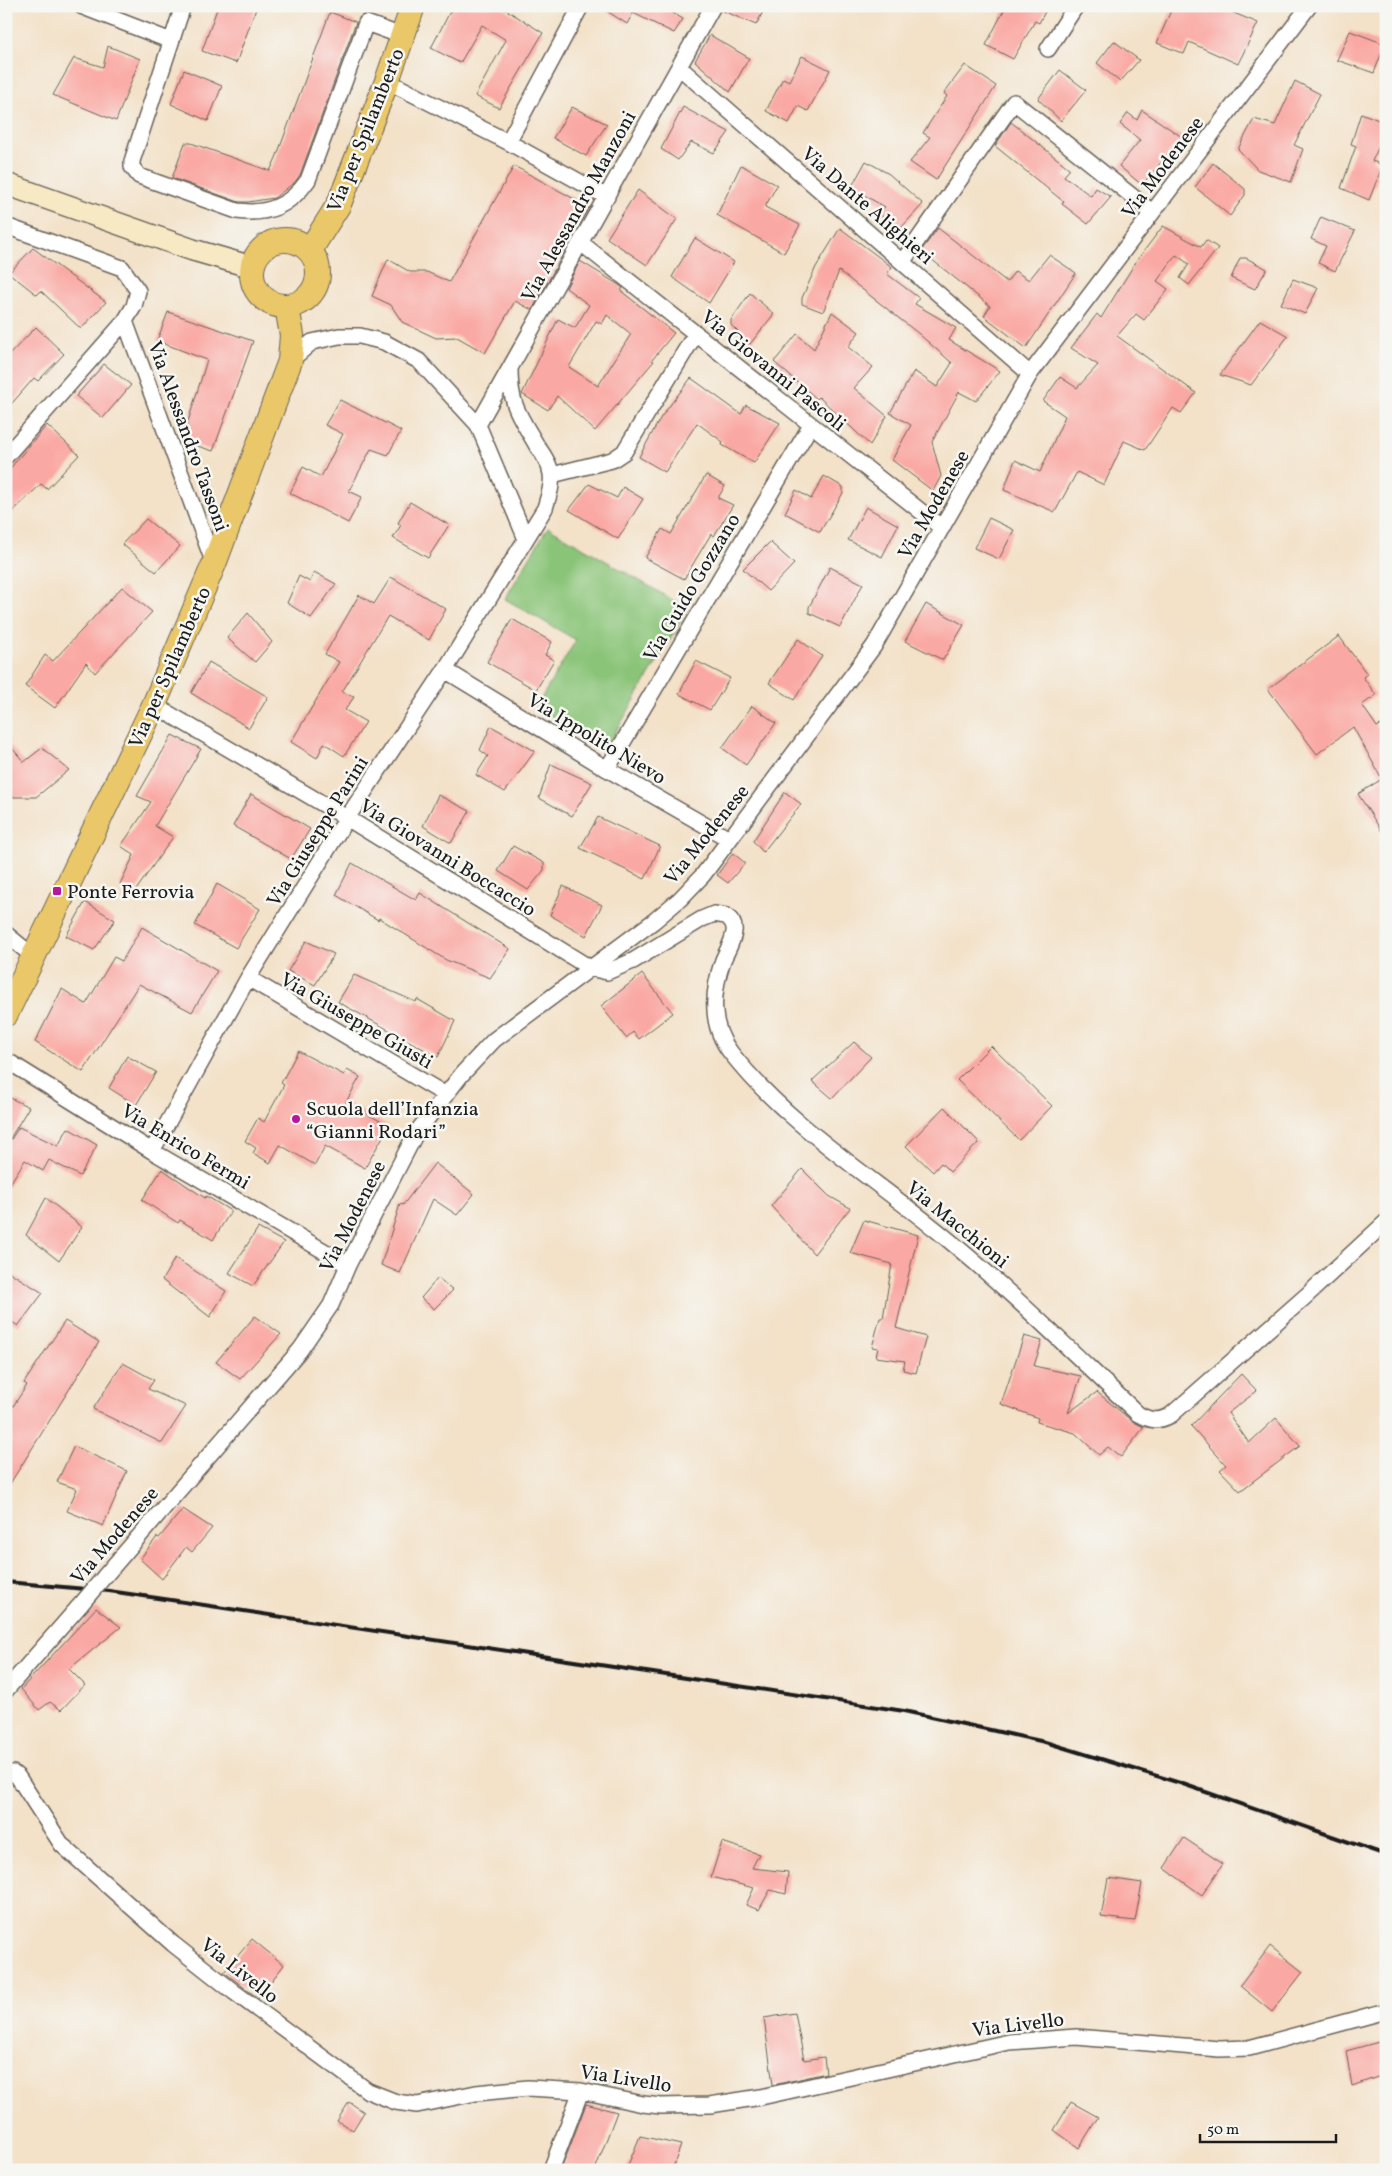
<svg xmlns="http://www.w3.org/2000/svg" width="1392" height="2176" font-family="Vollkorn,serif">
<rect width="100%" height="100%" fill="#f6f6f2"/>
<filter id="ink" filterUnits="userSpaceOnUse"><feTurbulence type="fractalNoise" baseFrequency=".02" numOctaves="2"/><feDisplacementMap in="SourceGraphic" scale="10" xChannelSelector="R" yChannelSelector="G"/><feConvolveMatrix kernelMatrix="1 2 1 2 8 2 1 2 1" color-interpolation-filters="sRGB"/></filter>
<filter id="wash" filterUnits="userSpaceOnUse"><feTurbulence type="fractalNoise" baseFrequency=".0096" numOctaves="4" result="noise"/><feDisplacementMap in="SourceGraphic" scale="20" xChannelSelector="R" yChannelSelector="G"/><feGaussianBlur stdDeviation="1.12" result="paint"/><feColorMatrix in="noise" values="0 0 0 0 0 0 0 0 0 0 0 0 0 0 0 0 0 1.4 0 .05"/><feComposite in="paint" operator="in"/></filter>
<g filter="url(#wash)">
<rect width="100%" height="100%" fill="#f3e1c8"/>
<path fill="#8ac478" stroke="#53704a" d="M548 527 688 609 611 740 597 743 536 707 576 640 505 599Z"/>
<g id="blocks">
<path fill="#faa8a3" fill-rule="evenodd" d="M218 6H257L236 63 202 51Z
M453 6H500L543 33 499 108 475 96 506 40 482 25 460 63 431 48Z
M599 6H661L683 19 674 33 633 13 627 24Z
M722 6H766L756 25 721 10Z
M1006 6H1048L1039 23 1035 21 1013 59 986 45Z
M1173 6H1217L1258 23 1238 64 1189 42 1184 54 1157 43Z
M330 12 356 22 300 175 294 183 274 198 248 202H239L172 178 185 143H191L270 171 276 158Z
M1350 31 1385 44 1374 73 1337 60Z
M710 35 749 58 730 92 695 61Z
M1114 41 1139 60 1120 82 1097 63Z
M108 46 140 59 116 121 53 95 74 58 103 67Z
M802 56 830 70 808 111 798 106 789 123 766 111 783 78 789 81Z
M965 65 996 86 936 180 910 162 930 137 923 133 947 96 944 93Z
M184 70 222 86 208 121 171 104Z
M1060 70 1086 90 1061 121 1038 99Z
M1295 81 1320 94 1294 145 1303 149 1291 182 1258 170 1238 149 1254 119 1275 125Z
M572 107 607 124 586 156 553 138Z
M683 107 729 132 714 153 691 142 678 160 661 149Z
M1142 110 1182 137 1142 185 1119 166 1140 140 1120 124 1128 113 1137 120Z
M1361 113 1386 123V132L1372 161 1383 165 1369 200 1341 188 1356 146 1351 144Z
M1011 122 1070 169 1064 176 1091 196 1096 188 1111 197 1088 224 1062 204 1064 202 995 146Z
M866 161 889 174 923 204 899 230 878 213 885 207 851 188Z
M1213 163 1245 189V195L1230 216 1195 187Z
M741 165 777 185 765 207 800 225 784 253 717 215Z
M514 166 589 207 532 310 515 301 485 353 457 337 436 338 402 322 391 305 372 296 388 259 410 272H427L449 282Z
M638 190 677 219 647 265 607 238Z
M1321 217 1355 231 1335 271 1318 263 1326 246 1311 239Z
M1163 226 1201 247 1206 240 1218 248 1189 285 1180 278 1189 264 1176 255 1157 281 1168 289 1144 320 1136 314 1117 336 1196 393 1181 413 1173 408 1145 450 1124 441 1104 485 1077 472 1055 512 1004 490 1015 460 1040 472 1065 416 1043 401 1060 377 1077 388 1098 365 1071 348 1097 314 1101 318 1137 260Z
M840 228 892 267 887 274 919 298 915 304 956 328 949 340 1000 371 976 401 959 392 932 442 941 476 933 491 892 460 911 425 890 413 914 371 937 387 952 363 919 334 839 271 823 312 802 304V298L816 267Z
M938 228 1007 282 1015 271 1029 280 1049 255 1076 273 1026 348 984 316 990 306 921 251Z
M695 238 734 262 709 303 672 277Z
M33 248 106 302 81 329 41 291 37 295 9 273Z
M1240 258H1246L1267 269 1255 289 1231 278Z
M580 261 619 285 623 288 621 291 674 333 652 360 654 361 595 431 557 396 548 410 522 394 558 319 575 328 589 305 566 288ZM607 315 631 334 598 386 569 367 596 321 602 324Z
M1293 279 1318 288 1305 314 1281 304Z
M750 293 774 314 750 344 731 325V320Z
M168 312 253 341 213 451 182 441 207 360 157 341Z
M832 312 859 332 848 347 873 367 854 388 887 416 870 445 819 397 817 399 774 362 797 334 814 349Z
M1260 320 1288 336 1251 385 1220 375Z
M36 327 64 354 38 381 34 378 6 410V358Z
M104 364 131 385 103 418 76 396Z
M691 378 741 414 746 405 780 423 754 463 722 445 723 442 697 423 665 472 639 457 661 417Z
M340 400 401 431 388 455 371 449 349 491 362 497 348 523 290 493 303 467 321 477 343 434 325 425Z
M47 425 79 455 47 489 41 484 6 518V473Z
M706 475 725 486 718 498 733 505 714 536 711 534 684 579 645 558 662 529 671 534Z
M824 476 843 487V493L820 532 785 513 796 490 811 499Z
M589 484 617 498 623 487 643 499 618 539 569 510Z
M410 502 449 525 428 558 393 538 401 525 398 523Z
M866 507 898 525 882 557 848 540Z
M989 518 1014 530 999 559 974 548Z
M146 519 180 546 156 572 122 544Z
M770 542 794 564 768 591 743 569Z
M830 567 863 584 840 627 809 613V607Z
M314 572 336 584 311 618 287 603 299 576 310 582Z
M391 577 446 609 429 640 388 616 342 692 354 697 345 710 366 722 344 756 324 743 317 758 291 742 339 662 325 654 359 595 374 604Z
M122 587 152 612 95 673 86 663 55 708 25 686 45 655 53 661Z
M926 604 964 625 943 660 905 641Z
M248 613 272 642 255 662 227 638Z
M512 619 552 642 545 655 554 660 536 690 487 662Z
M1339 636 1367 674 1363 677 1376 695 1362 705 1377 727 1386 722V838L1358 794 1382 779 1353 727 1317 754 1268 689Z
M798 639 822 656 794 700 769 683Z
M696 661 730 678 710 710 679 694Z
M209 662 268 697 249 728 191 693Z
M752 706 776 723 746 765 722 748Z
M491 726 535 751 505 792 476 775 488 756 480 750Z
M172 735 201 749 155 826 173 837 134 893 120 884 134 855 121 846 151 802 137 796Z
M6 741 24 762 42 748 69 770 36 797H6Z
M551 764 592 783 572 816 539 798Z
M785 792 801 804 763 852 753 841Z
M251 794 310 829 291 859 233 826Z
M438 795 470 811 451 843 423 826Z
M598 817 660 846 645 879 580 848Z
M513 846 544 863V870L528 890 498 871Z
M733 853 745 863 728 883 717 875Z
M352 863 416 900 420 893 510 949 490 978 446 960 379 918 378 920 336 895Z
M217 884 260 909 236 948 195 925Z
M563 886 602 905 586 936 550 915Z
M85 902 115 920 94 950 66 936Z
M142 927 217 971 192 1012 139 984 83 1072 35 1042 62 989 86 1004 114 957 122 961Z
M306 941 334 954 315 985 288 971Z
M642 974 673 1013 639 1039 633 1032 626 1038 601 1006Z
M354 975 416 1002 417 999 455 1021 438 1057 338 1002Z
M854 1042 871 1057 832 1098 812 1081Z
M991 1046 1052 1106 1019 1140 957 1080Z
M298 1051 344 1075 347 1070 360 1077 346 1102 389 1126 365 1168 325 1146 315 1165 280 1145 270 1163 253 1153 256 1148 245 1141 258 1118 264 1122 284 1085 281 1083Z
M127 1056 156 1072 136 1105 109 1088Z
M6 1096 29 1107 6 1145Z
M944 1107 979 1142 950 1172 941 1163 933 1172 906 1146Z
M19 1127 58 1146 68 1128 97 1145 80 1176 49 1160 43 1171 25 1160 6 1190V1147Z
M435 1163 474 1194 457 1215 433 1199 400 1273 381 1265 400 1204 403 1205Z
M162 1169 205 1198 206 1196 231 1211 213 1240 180 1220 178 1223 142 1200Z
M802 1169 829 1196 850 1208 814 1254 771 1206Z
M46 1198 82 1227 59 1261 26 1235Z
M864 1220 918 1235 896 1328 926 1337 916 1373 903 1370 905 1361 876 1357 878 1348 872 1347 880 1318H883L892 1264 850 1253Z
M258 1228 284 1242 253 1286 229 1273Z
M175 1258 226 1291 210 1317 162 1280Z
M6 1270 43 1293 18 1326 6 1318Z
M438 1278 453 1290 434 1309 421 1298Z
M255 1316 281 1334 240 1379 216 1362Z
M65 1321 99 1342 6 1490V1417L27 1385 24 1383Z
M1024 1336 1042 1341 1034 1366 1081 1376 1068 1413 1097 1392 1132 1421 1144 1427 1121 1457 1108 1447 1099 1455 1075 1433 1037 1422 1038 1418 1001 1404Z
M123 1363 154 1380 148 1389 186 1406 162 1443 93 1409Z
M1241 1374 1257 1391 1228 1413 1249 1443 1276 1418 1300 1446 1240 1491 1220 1470 1226 1465 1191 1426Z
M74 1446 127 1471 103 1526 67 1511 77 1489 57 1482Z
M183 1509 212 1528 192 1552 186 1547 162 1579 140 1559 157 1537 159 1538Z
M96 1608 121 1627 69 1669 85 1685 61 1710 50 1702 39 1710 21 1689Z
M1184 1838 1223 1864 1202 1895 1164 1868Z
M722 1842 759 1854 752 1868 788 1872 786 1894 770 1890 759 1910 746 1905 754 1888 711 1877Z
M1108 1878 1142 1883 1135 1921 1101 1917Z
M252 1939 284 1965 258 1998 224 1972Z
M1270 1946 1303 1972 1272 2012 1240 1986Z
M795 2013 804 2060 824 2057 826 2073 773 2085 764 2018Z
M1386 2040V2074L1352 2086 1346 2051Z
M349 2102 364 2112 353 2130 337 2121Z
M1071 2102 1098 2117 1079 2148 1054 2130Z
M586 2104 617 2112 595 2170H561Z
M640 2136 681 2145 672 2170H626Z"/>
</g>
</g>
<g filter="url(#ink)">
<use href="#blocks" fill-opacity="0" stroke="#676158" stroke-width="1"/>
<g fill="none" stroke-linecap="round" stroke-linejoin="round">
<defs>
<path id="street" d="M81 6 171 41
M183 6 132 161V167L139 176 237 211C268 215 290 206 308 180L366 23 402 36
M1048 49 1076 6
M679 67 1030 374
M387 81 508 142 607 197
M508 142 581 6
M6 226 122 268 138 291 134 306 125 321 6 456
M581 243 942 528
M903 261 1014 102 1152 212
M125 321 214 564
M290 361 312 342 339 336H360L384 342 419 361 478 425 526 539
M478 425 713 6
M552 475 612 460 624 452 696 333
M445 670 607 769 729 839
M154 705 347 818 590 968 607 972 633 961 702 919 714 914 726 916C732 920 735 925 734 932 733 941 727 951 723 960 712 992 709 1025 731 1053 789 1126 869 1175 940 1233 1009 1289 1073 1353 1138 1414 1151 1421 1158 1422 1171 1415L1306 1296 1386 1222
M607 769 811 425
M6 934 34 957
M248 978 446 1095
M6 1060 152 1151 348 1265
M152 1151 248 978 347 818 445 670 545 508C548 498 553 485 551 474 550 464 543 454 537 446 520 416 510 406 510 370
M104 1577 300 1350 331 1305 348 1265 416 1133 462 1074 494 1040 654 921 680 899 703 875 874 646 1030 374 1309 6
M6 1690 82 1603
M6 1773H13L18 1777 62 1845 173 1944 234 1992 368 2091 396 2102 417 2105 476 2093 528 2088 581 2091 643 2104 661 2106 710 2105 761 2097 1009 2042 1076 2037 1219 2049 1249 2048 1386 2011
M551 2170 581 2091"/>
<path id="secondary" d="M6 184 193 250 252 267"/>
<path id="primary" d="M252 273a33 33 0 1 1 66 0a33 33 0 1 1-66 0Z
M310 250 339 204 387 81 413 6
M6 1014 154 705 214 564 290 361 292 335 287 307"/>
</defs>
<use href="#street" stroke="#676158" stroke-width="18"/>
<use href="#secondary" stroke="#676158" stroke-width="24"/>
<use href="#primary" stroke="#676158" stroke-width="26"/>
<use href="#street" stroke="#fff" stroke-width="15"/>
<use href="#secondary" stroke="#f7e9c3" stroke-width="21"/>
<use href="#primary" stroke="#eac769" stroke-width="24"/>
<path stroke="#1c1c1c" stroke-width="4" d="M6 1582 109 1591 171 1600 904 1711 1045 1742 1180 1783 1386 1855"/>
<defs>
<path id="street-bridge" d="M82 1603 104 1577"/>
</defs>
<use href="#street-bridge" stroke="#676158" stroke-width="18" stroke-linecap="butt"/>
<use href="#street-bridge" stroke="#fff" stroke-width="15"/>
</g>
</g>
<g fill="#b5179e" stroke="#f6f6f2" stroke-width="2">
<rect x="52" y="886" width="10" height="10" rx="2.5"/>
<circle cx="296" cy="1119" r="5"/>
</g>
<g text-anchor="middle" stroke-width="5" stroke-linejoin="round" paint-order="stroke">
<g font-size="20" fill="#1c1c1c" stroke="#f6f6f2">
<text transform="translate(365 130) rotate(-68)" y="7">Via per Spilamberto</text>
<text transform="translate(1162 167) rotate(-53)" y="7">Via Modenese</text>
<text transform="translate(868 205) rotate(41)" y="7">Via Dante Alighieri</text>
<text transform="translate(578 206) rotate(-61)" y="7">Via Alessandro Manzoni</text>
<text transform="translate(774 370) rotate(39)" y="7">Via Giovanni Pascoli</text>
<text transform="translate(189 436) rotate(70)" y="7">Via Alessandro Tassoni</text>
<text transform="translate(933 504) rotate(-60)" y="7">Via Modenese</text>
<text transform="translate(691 587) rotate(-59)" y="7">Via Guido Gozzano</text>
<text transform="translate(169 667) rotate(-66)" y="7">Via per Spilamberto</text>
<text transform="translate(597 738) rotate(31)" y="7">Via Ippolito Nievo</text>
<text transform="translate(317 831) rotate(-58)" y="7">Via Giuseppe Parini</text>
<text transform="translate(706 834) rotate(-51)" y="7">Via Modenese</text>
<text transform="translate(448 857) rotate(32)" y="7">Via Giovanni Boccaccio</text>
<text transform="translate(357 1020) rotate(30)" y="7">Via Giuseppe Giusti</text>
<text transform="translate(186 1146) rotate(31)" y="7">Via Enrico Fermi</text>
<text transform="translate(352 1216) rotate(-63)" y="7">Via Modenese</text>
<text transform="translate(958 1224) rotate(39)" y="7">Via Macchioni</text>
<text transform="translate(114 1535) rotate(-49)" y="7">Via Modenese</text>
<text transform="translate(240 1970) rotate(38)" y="7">Via Livello</text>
<text transform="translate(1018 2024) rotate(-7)" y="7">Via Livello</text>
<text transform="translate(626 2078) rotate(9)" y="7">Via Livello</text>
</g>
<g font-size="20" fill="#1c1c1c" stroke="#f6f6f2" text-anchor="start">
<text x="67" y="898">Ponte Ferrovia</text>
<text x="306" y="1115">Scuola dell’Infanzia<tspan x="306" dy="23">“Gianni Rodari”</tspan></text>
</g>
</g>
<rect width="1392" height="2176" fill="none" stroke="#f6f6f2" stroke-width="25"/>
<path d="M1200 2134v8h136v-8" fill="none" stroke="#1c1c1c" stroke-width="2.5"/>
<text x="1207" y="2134" font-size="15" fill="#1c1c1c" stroke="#f6f6f2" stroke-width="4" paint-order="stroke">50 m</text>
</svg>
